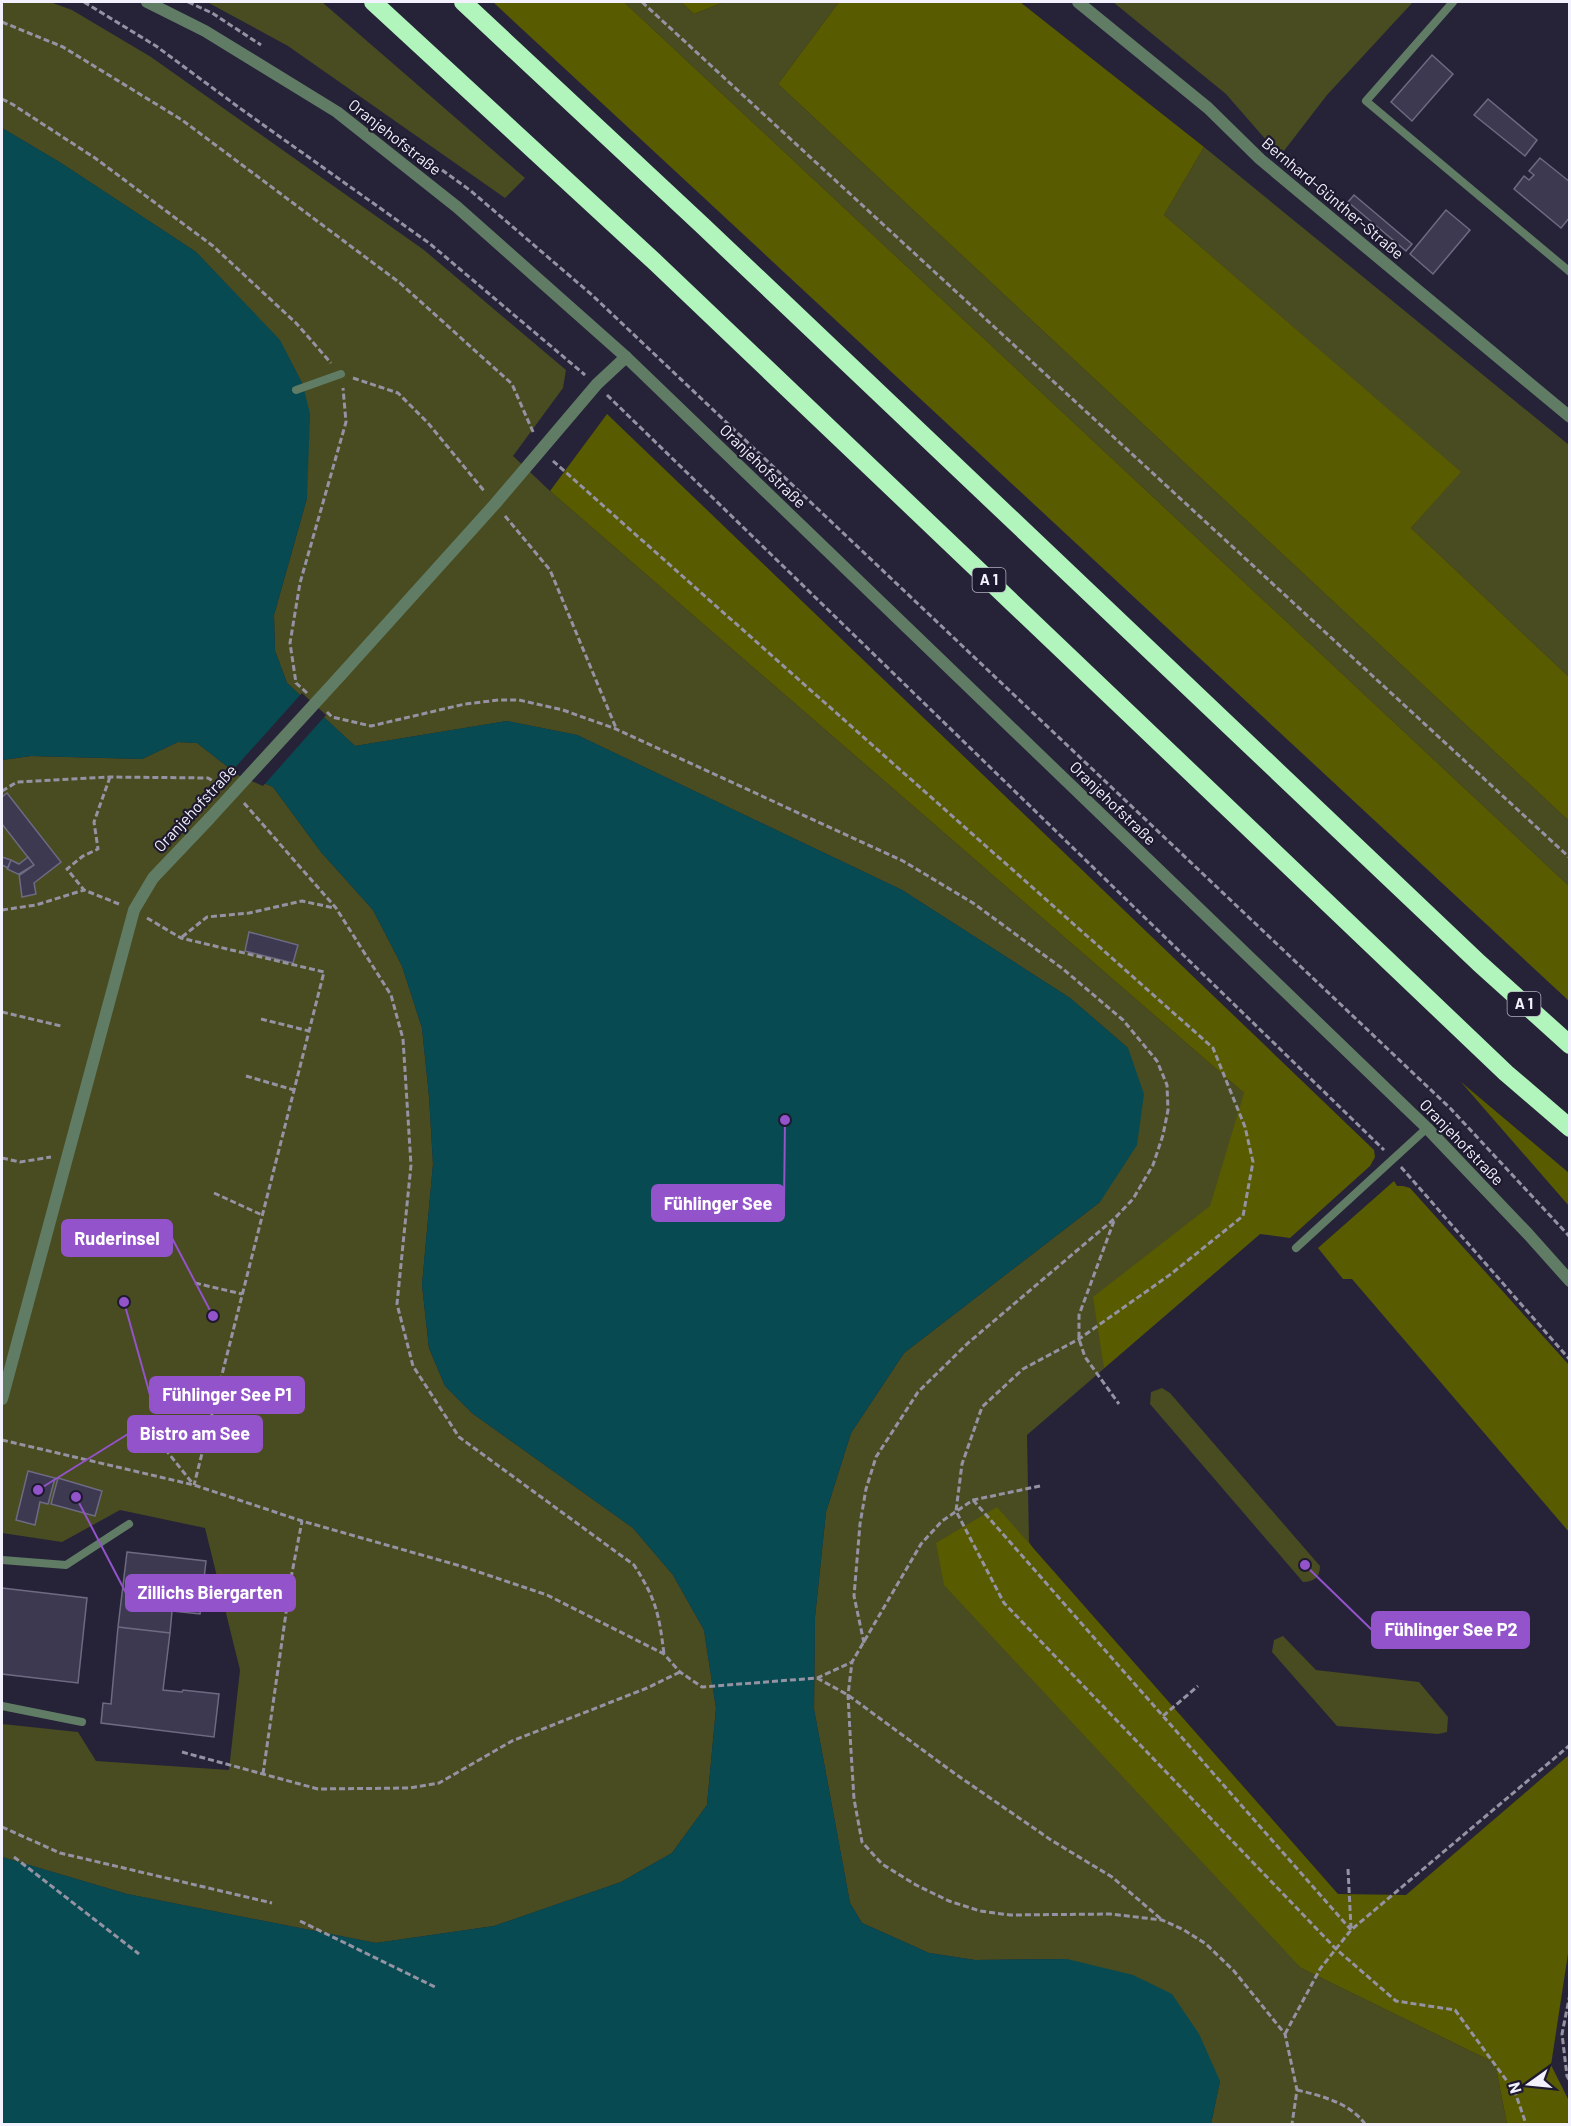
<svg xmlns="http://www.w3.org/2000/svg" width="1571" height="2126" font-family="Barlow,sans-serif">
<rect width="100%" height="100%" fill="#262338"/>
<path fill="#494b20" d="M2 2H50L72 10 151 57 424 250 566 370 563 388 513 456 550 491 1244 1093 1260 1234 1027 1435 1029 1542 1301 1968 1495 2063 1507 2124H1211L1220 2081 1067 1959 975 1960 929 1953 862 1923 850 1903 814 1709 815 1617 826 1512 851 1433 904 1353 1100 1202 1128 1048 1070 998 902 890 577 735 507 721 355 746 287 683 275 651 274 615 307 498 303 385 280 341 196 252 61 163 2 128Z
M207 2H322L525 178 505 198 288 46Z
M624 2H681L694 14 724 2H839L778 84 1569 821V886Z
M1113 2H1413L1327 95 1280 156 1226 94Z
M1204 147 1569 445V677L1411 528 1460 472 1164 215Z
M178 742 197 743 228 767 273 787 321 852 373 910 402 966 422 1028 429 1096 433 1164 422 1285 429 1348 445 1386 472 1413 633 1528 673 1575 704 1630 716 1708 707 1805 672 1853 621 1882 494 1926 376 1943 127 1894 2 1857V1724L78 1732 96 1761 229 1770 240 1670 205 1528 120 1510 62 1542 2 1533V760L31 756 142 759Z
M1162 1388 1170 1393 1320 1566C1320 1577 1314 1582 1303 1582L1150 1404 1151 1392Z
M1283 1636 1316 1670 1419 1682 1448 1717 1447 1732 1438 1734 1337 1726 1272 1652 1274 1640Z"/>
<path fill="#585b00" d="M493 2H624L1569 886V1001Z
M681 2H724L694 14Z
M839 2H1020L1204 147 1164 215 1461 472 1411 528 1569 677V821L778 84Z
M607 414 1374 1150 1375 1157 1370 1166 1290 1238 1260 1234 1104 1368 1093 1297 1210 1206 1244 1093 550 491Z
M1461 1082 1569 1173V1206Z
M1394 1181 1397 1186H1403L1410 1188 1569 1365V1532L1352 1279H1343L1318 1248Z
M997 1507 1338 1894 1406 1895 1569 1755V1947L1551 2065 1569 2101V2121L1566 2124H1507L1495 2063 1301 1968 944 1585 936 1543Z"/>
<path fill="#074a51" d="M2 128 61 163 196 252 280 340 303 385 310 414 307 498 274 615 275 651 287 683 355 746 507 721 577 735 902 890 1070 998 1128 1048 1144 1094 1137 1145 1100 1202 904 1353 851 1433 826 1512 815 1617 814 1709 850 1903 862 1923 929 1953 975 1960 1067 1959 1133 1975 1172 1994 1199 2034 1220 2081 1211 2124H2V1857L127 1894 376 1943 494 1926 621 1882 672 1853 707 1805 716 1708 704 1630 673 1575 633 1528 472 1413 445 1386 429 1348 422 1285 433 1164 429 1096 422 1028 402 966 373 910 321 852 273 787 228 767 197 743 178 742 142 759 31 756 2 760Z"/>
<path fill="#262338" d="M302 693 326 715 263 786 231 772Z"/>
<path fill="#3c3950" stroke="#6d6a83" stroke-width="1.5" d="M1432 55 1453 74 1412 121 1391 102Z
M1488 99 1537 140 1525 156 1474 115Z
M1540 158 1570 182V217L1561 228 1514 189 1524 176 1529 180 1534 175 1529 171Z
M1354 195 1412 244 1406 251 1348 202Z
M1446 210 1470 230 1433 274 1410 254Z
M7 793 61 862 34 883 36 894 22 897 19 874 34 865 2 824V797Z
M2 857 11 860 8 868 2 865Z
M28 857 34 865 20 875 7 869 11 860 19 864Z
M249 932 298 945 293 963 245 951Z
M28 1471 55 1478 48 1504 40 1502 35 1525 16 1520Z
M58 1478 102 1491 95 1516 51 1504Z
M127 1552 206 1561 200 1614 172 1611 170 1633 118 1627Z
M2 1588 87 1598 78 1683 2 1674Z
M118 1627 170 1633 163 1690 182 1692 183 1690 219 1694 214 1737 101 1723 103 1703 111 1704Z"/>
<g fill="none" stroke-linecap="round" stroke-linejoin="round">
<path stroke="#9593a3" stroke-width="3" stroke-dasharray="6 3" stroke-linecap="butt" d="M84 2 156 46 241 109 429 243 585 375
M188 2 212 13 261 45
M642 2 1570 858
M2 22 63 47 182 120 400 283 512 384 534 434
M2 99 12 104 95 158 213 246 296 323 331 363
M391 133 471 191 592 295 1450 1108 1570 1237
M353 378 398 393 428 423 485 492
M607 395 1384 1150
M553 461 1213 1048 1245 1127 1253 1162 1243 1216 1171 1274 1079 1339 1023 1369 982 1407 962 1464 956 1511 1004 1603 1336 1949 1396 2001 1455 2010 1515 2092 1526 2124
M505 516 550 570 616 728
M307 693 296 683 290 643 300 583 346 422 343 388
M327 712 332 717 371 726 465 704 499 700H519L563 710 616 729 903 861 973 903 1063 969 1123 1020 1157 1061 1167 1085 1168 1110 1163 1135 1153 1165 1133 1199 1114 1219 968 1343 918 1392 876 1457 866 1489 860 1524 854 1596 864 1643
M110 777 94 822 98 849 83 856 67 869 84 890 119 904
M2 791 17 782 110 777 208 778 219 785
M244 803 336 908 391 995 403 1039 411 1165 397 1304 413 1366 459 1437 634 1565C656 1599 659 1614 664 1654
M2 910 36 905 84 890
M147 918 181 938 324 972 194 1485
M182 937 207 917 249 913 302 901 334 908
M2 1012 61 1026
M261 1019 309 1031
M246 1076 294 1090
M2 1158 20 1162 51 1157
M1401 1167 1570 1360
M214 1193 262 1215
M1114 1221 1079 1315V1339L1085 1357 1119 1404
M195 1283 242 1294
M154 1435 193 1484
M2 1440 194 1485 302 1521 464 1567 547 1595 664 1654 680 1672 702 1687 817 1678 852 1662
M1040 1486 973 1500 942 1521 921 1544 852 1662 848 1695 851 1751 854 1799 862 1842 882 1864 916 1885 949 1901 980 1911 1010 1915 1110 1914 1162 1920 1184 1930 1206 1944 1234 1971 1285 2034 1297 2090 1292 2124
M973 1500 1351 1930
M817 1678 848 1695 954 1773 1051 1840 1112 1877 1161 1919
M1163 1716 1198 1686
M182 1752 318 1789 410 1788 439 1783 512 1741 647 1688 680 1672
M263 1774 291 1578 302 1521
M2 1827 60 1853 272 1903
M14 1857 139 1954
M1348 1869 1351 1928
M300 1921 435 1987
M1570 1994 1562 2034 1567 2076 1570 2081
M1285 2034 1320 1969 1351 1930 1570 1745
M1297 2090C1322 2096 1350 2103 1365 2124"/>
<path stroke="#617c65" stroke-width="8" d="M1453 2 1366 101 1570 272
M296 390 341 374
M1296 1248 1427 1128
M2 1560 66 1565 129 1524
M2 1706 82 1722"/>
<path stroke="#617c65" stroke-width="12" d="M340 676 495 504 597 384 626 357
M2 1399 134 910 153 878 209 819"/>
<path stroke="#617c65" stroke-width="12" d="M147 2 205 31 337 112 457 207 626 357 1427 1128 1528 1234 1570 1281
M1078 2 1208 108 1260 159 1570 417"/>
<path stroke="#b1f5bc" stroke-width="18" d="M373 2 656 263 1506 1073 1570 1128
M463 2 703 226 1479 963 1570 1045"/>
<path stroke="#617c65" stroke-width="12" d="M209 819 340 676"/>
</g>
<g text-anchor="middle" stroke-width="4.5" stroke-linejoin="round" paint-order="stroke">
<g fill="#1d192e" stroke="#b3b0bf" stroke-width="1.5">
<rect x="972.5" y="568" width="33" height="24" rx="4.5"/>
<rect x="1507.5" y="992" width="33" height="24" rx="4.5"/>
</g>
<g font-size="15" font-weight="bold" fill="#f3f1fd">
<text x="989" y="585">A 1</text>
<text x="1524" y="1009">A 1</text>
</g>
<g font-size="16" fill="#f3f1fd" stroke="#1d192e">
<text transform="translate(395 137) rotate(38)" y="6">Oranjehofstraße</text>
<text transform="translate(1333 198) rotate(40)" y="6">Bernhard-Günther-Straße</text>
<text transform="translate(763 466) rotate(44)" y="6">Oranjehofstraße</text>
<text transform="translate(1113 803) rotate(44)" y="6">Oranjehofstraße</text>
<text transform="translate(195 808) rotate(-47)" y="6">Oranjehofstraße</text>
<text transform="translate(1462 1142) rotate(46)" y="6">Oranjehofstraße</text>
</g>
</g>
<path fill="none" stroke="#9353cb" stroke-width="2" d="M785 1120L784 1203M213 1316L172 1238M124 1302L150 1395M38 1490L128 1434M76 1497L126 1593M1305 1565L1372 1630"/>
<g fill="#9353cb" stroke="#1d192e" stroke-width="2">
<circle cx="785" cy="1120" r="6"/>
<circle cx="213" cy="1316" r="6"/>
<circle cx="124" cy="1302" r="6"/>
<circle cx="38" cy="1490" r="6"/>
<circle cx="76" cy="1497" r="6"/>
<circle cx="1305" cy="1565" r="6"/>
</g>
<g fill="#9353cb" stroke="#9353cb" stroke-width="2">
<rect x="652" y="1185" width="132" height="36" rx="6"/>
<rect x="62" y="1220" width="110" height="36" rx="6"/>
<rect x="150" y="1377" width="154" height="36" rx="6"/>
<rect x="128" y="1416" width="134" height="36" rx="6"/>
<rect x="126" y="1575" width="169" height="36" rx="6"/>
<rect x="1372" y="1612" width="157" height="36" rx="6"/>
</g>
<g font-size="18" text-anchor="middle" font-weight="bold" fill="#fff">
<text x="718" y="1210">Fühlinger See</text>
<text x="117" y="1245">Ruderinsel</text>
<text x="227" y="1401">Fühlinger See P1</text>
<text x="195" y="1440">Bistro am See</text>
<text x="210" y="1599">Zillichs Biergarten</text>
<text x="1451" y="1636">Fühlinger See P2</text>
</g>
<rect width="1571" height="2126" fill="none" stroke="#f3f1fd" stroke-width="6"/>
<g transform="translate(1529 2084) rotate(255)" stroke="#1d192e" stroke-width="4.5" paint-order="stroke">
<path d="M0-4.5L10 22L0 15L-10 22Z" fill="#f3f1fd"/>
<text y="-9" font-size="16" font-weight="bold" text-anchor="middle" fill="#f3f1fd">N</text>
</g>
</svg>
